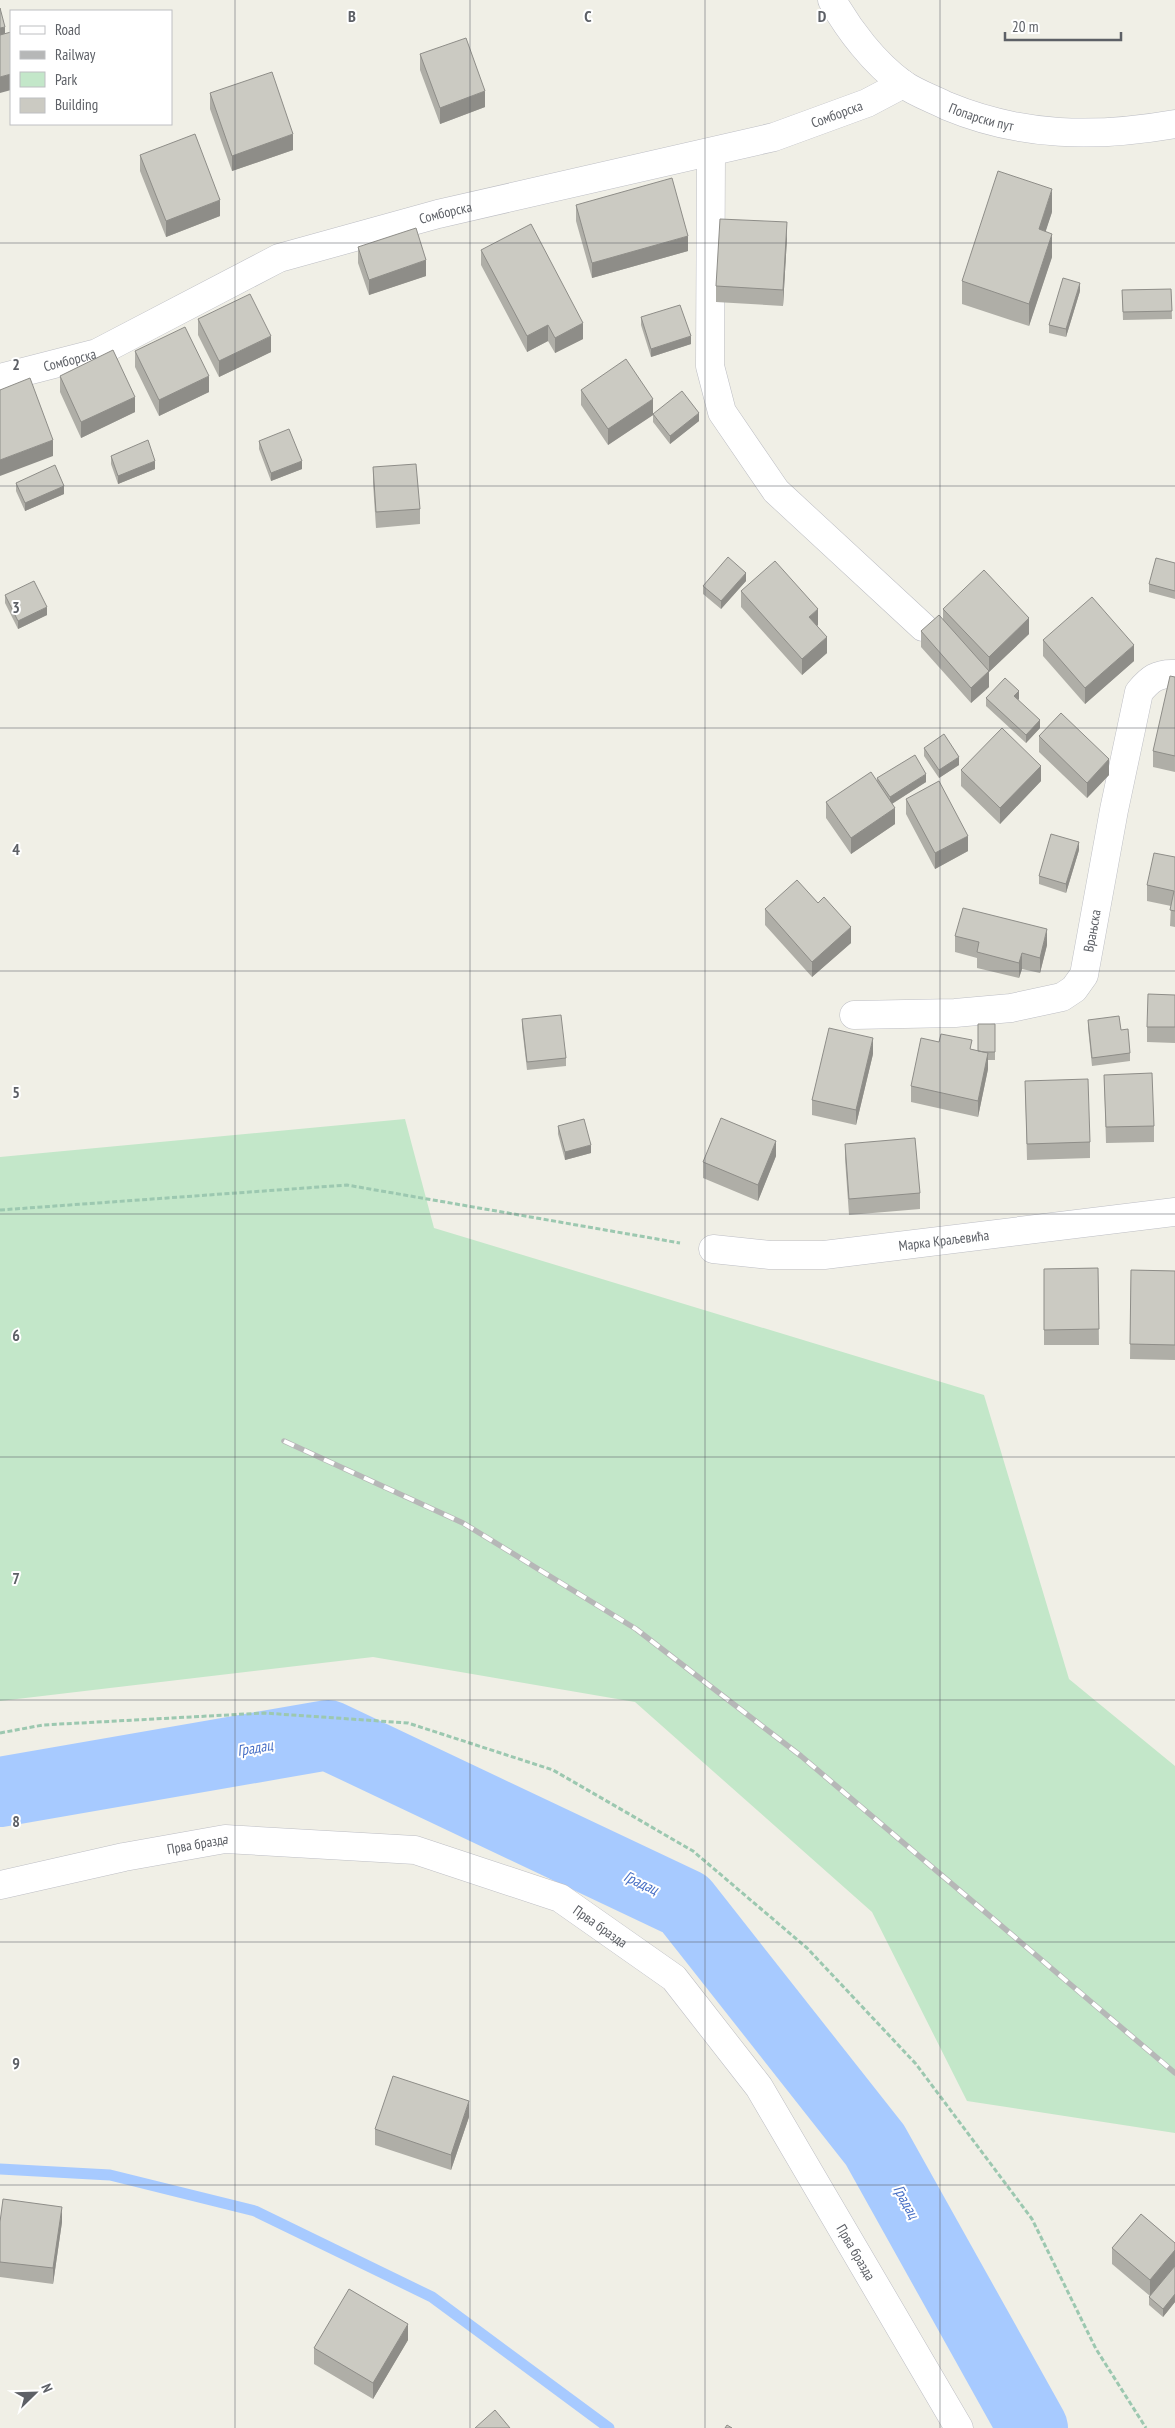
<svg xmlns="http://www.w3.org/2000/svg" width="1175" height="2428" font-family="'PT Sans Narrow',sans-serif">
<rect width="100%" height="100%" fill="#f0efe6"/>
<path fill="#c3e7c9" d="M405 1119 434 1228 984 1395 1069 1679 1175 1766V2133L967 2101 872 1912 635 1702 373 1657 0 1701V1157Z"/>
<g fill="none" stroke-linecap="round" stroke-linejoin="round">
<path stroke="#a7caff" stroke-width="11" d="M0 2169 110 2175 255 2211 432 2297 609 2428"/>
<path stroke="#a7caff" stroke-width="70" d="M0 1792 328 1735 685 1904 875 2145 1033 2428"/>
<defs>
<g id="minor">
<path id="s1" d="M832 0C849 30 874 63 903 84 916 93 933 99 947 106 1022 137 1095 138 1175 124"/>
<path d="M711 152 710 366 722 412 776 491 923 627"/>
<path id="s2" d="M0 378 97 353 279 258 438 214 774 137 867 103 903 84"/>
<path id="s3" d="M854 1015 955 1013 1011 1008 1062 997 1074 989 1084 975 1114 810 1139 692C1150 679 1157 673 1175 674"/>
<path id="s4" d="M713 1249 770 1255H824L1175 1212"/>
<path id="s5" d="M0 1885 124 1857 225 1839 415 1850 560 1898 674 1978 759 2087 959 2428"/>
</g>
</defs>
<use href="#minor" stroke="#bdbec4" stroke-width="29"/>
<path stroke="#9cc8b0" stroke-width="3" stroke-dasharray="5 2.5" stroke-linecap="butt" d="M0 1210 347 1185 680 1243
M0 1733 43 1725 264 1713 408 1723 553 1770 693 1851 807 1948 916 2064 1032 2219 1096 2349 1146 2428"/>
<use href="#minor" stroke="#fff" stroke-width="28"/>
<defs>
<path id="rail" d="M284 1441 463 1523 636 1629 801 1756 1175 2073"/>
</defs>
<use href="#rail" stroke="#b6b7b7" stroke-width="5.5"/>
<use href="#rail" stroke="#fff" stroke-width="4" stroke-dasharray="11" stroke-linecap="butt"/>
</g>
<path fill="#afaea7" d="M420 54 485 107 440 124 420 70Z
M210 93 293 150 232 171 210 109Z
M140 155 220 216 166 237 140 171Z
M576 205 688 251 592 278 576 221Z
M1052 212 1045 232 1052 257 1029 326 962 304V281Z
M787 238 783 306 716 302V286Z
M358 247 426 276 369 295 358 263Z
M481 250 583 339 555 353 548 341 527 352 481 265Z
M1171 289 1172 319 1123 320 1122 290Z
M1080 291 1066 337 1049 333V325Z
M641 317 691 344 651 357 641 325Z
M198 319 271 352 219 377 198 335Z
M135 351 209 392 159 416 135 367Z
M60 376 135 412 81 438 60 392Z
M581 390 653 415 608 445 581 405Z
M653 414 699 421 670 444 653 422Z
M259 441 302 469 271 481 259 449Z
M111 456 155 469 118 484 111 464Z
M373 467 420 509V524L376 528 373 483Z
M16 483 64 494 25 511 16 491Z
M1175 563V599L1149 592V584Z
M746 581 721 609 703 594V586Z
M741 591 818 625 817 626 827 653 802 675 741 607Z
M5 595 47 615 18 629 5 603Z
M943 609 1029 634 989 672V687L971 703 921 647V631L943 620Z
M1043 640 1134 661 1085 704 1043 656Z
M1175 677V772L1153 767V751Z
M986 698 1019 699 1018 700 1040 728 1026 743 986 706Z
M1039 736 1109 775 1087 798 1039 752Z
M924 748 959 765 939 778 924 756Z
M961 770 1041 781 1000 824 961 786Z
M877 778 926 782 892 804 895 824 851 854 826 818V802L877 782Z
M906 799 968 851 935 869 906 814Z
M1079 850 1066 893 1039 884V876Z
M1175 857V927L1170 926 1171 906 1147 901V885Z
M818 903 851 943 812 977 765 925V909Z
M955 936 1047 945 1040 973 1022 969 1019 978 977 968V958L955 952Z
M1175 995V1043L1147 1042V1027Z
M522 1019 566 1058V1066L527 1070 522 1027Z
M1088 1020 1121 1030 1130 1053V1061L1092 1066 1088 1028Z
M995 1024V1060H988V1069L978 1117 911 1102V1086L972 1049 978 1051Z
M873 1054 856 1125 812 1115V1100Z
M1104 1075 1154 1126V1142L1106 1143Z
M1025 1081 1090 1142V1158L1027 1160Z
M558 1126 591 1153 565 1160 558 1134Z
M845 1144 920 1193V1209L849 1215 845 1159Z
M776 1156 758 1201 703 1178V1162Z
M1098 1268 1099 1345H1044V1269Z
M1131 1270 1175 1271V1360L1130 1359Z
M469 2117 451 2170 375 2145V2129Z
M1141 2214 1175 2243V2302L1163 2317 1149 2305V2297L1173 2268 1150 2296 1112 2264V2248Z
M0 2222H62L53 2284 0 2277Z
M408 2340 373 2399 314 2364V2348Z"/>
<path fill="#8e8d88" d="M5 27V42L0 44V28Z
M11 74V90L0 93V77Z
M485 91V107L440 124V108Z
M293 134V150L232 171V156Z
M1052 189V212L1039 252V229Z
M220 200V216L166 237V221Z
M787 222V238L783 306V290Z
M1052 234V257L1029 326V304Z
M688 236V251L592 278V263Z
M426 260V276L369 295V280Z
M1080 283V291L1066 337V329Z
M583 323V339L555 353V338Z
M548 325V341L527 352V336Z
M271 336V352L219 377V361Z
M691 336V344L651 357V349Z
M209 376V392L159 416V400Z
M135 397V412L81 438V422Z
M653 399V415L608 445V429Z
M699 413V421L670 444V436Z
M53 440V456L0 476V460Z
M155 461V469L118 484V476Z
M302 461V469L271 481V473Z
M64 486V494L25 511V503Z
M746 573V581L721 609V601Z
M47 607V615L18 629V621Z
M818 609V625L809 633V617Z
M1029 618V634L989 672V657Z
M827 637V653L802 675V659Z
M1134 645V661L1085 704V688Z
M989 671V687L971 703V688Z
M1019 691V699L1014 704V696Z
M1040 720V728L1026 743V735Z
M959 757V765L939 778V770Z
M1109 759V775L1087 798V783Z
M1041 766V781L1000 824V808Z
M926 774V782L890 805V797Z
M895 808V824L851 854V838Z
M968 836V851L935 869V853Z
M1079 842V850L1066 893V884Z
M851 927V943L812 977V962Z
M1047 929V945L1040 973V958Z
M1022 953V969L1019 978V963Z
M873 1038V1054L856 1125V1110Z
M988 1053V1069L978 1117V1101Z
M776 1141V1156L758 1201V1185Z
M591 1145V1153L565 1160V1152Z
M469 2101V2117L451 2170V2155Z
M62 2207V2222L53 2284V2268Z
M1175 2250V2266L1150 2296V2280Z
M1175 2294V2302L1163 2317V2309Z
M408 2324V2340L373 2399V2383Z"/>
<path fill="#cbcac2" stroke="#8e8d88" d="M0 8 5 27 0 28Z
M11 32V74L0 77V35Z
M466 38 485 91 440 108 420 54Z
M272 72 293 134 232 156 210 93Z
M195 134 220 200 166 221 140 155Z
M998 171 1052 189 1039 229 1052 234 1029 304 962 281Z
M672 178 688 236 592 263 576 205Z
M720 219 787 222 783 290 716 286Z
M531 224 583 323 555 338 548 325 527 336 481 250Z
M416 228 426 260 369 280 358 247Z
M1063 278 1080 283 1066 329 1049 325Z
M1171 289 1172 311 1123 312 1122 290Z
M250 294 271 336 219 361 198 319Z
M680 305 691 336 651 349 641 317Z
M185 327 209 376 159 400 135 351Z
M113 350 135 397 81 422 60 376Z
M626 359 653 399 608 429 581 390Z
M30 378 53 440 0 460V390Z
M682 391 699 413 670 436 653 414Z
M289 429 302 461 271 473 259 441Z
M148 440 155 461 118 476 111 456Z
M416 464 420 509 376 512 373 467Z
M55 465 64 486 25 503 16 483Z
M728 557 746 573 721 601 703 586Z
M1156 558 1175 563V591L1149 584Z
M775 561 818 609 809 617 827 637 802 659 741 591Z
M984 570 1029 618 989 657 943 609Z
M34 581 47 607 18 621 5 595Z
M1092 597 1134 645 1085 688 1043 640Z
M939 615 989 671 971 688 921 631Z
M1170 676 1175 677V756L1153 751Z
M1005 678 1019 691 1014 696 1040 720 1026 735 986 698Z
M1061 713 1109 759 1087 783 1039 736Z
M1002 728 1041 766 1000 808 961 770Z
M944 734 959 757 939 770 924 748Z
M915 755 926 774 890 797 877 778Z
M871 772 895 808 851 838 826 802Z
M939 781 968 836 935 853 906 799Z
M1051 834 1079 842 1066 884 1039 876Z
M1154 853 1175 857V911L1170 910 1174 891 1147 885Z
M797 880 818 903 824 897 851 927 812 962 765 909Z
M963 908 1047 929 1040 958 1022 953 1019 963 977 952 979 942 955 936Z
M1148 994 1175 995V1027H1147Z
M561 1015 566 1058 527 1062 522 1019Z
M1119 1016 1121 1030 1128 1029 1130 1053 1092 1058 1088 1020Z
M978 1024H995V1052H984L978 1051Z
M829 1028 873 1038 856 1110 812 1100Z
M941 1034 972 1040 970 1049 988 1053 978 1101 911 1086 921 1038 939 1042Z
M1152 1073 1154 1126 1106 1127 1104 1075Z
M1088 1079 1090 1142 1027 1144 1025 1081Z
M721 1118 776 1141 758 1185 703 1162Z
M584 1119 591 1145 565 1152 558 1126Z
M915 1138 920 1193 849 1199 845 1144Z
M1098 1268 1099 1329 1044 1330V1269Z
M1131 1270 1175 1271V1345L1130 1344Z
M393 2076 469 2101 451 2155 375 2129Z
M3 2199 62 2207 53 2268 0 2262V2222Z
M1141 2214 1175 2243V2250L1150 2280 1112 2248Z
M1175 2266V2294L1163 2309 1149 2297Z
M349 2289 408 2324 373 2383 314 2348Z
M495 2410 510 2428H475Z
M727 2425 732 2428H725Z"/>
<path fill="none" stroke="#5d6066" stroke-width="1" stroke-opacity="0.55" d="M235 0V2428M470 0V2428M705 0V2428M940 0V2428M0 243H1175M0 486H1175M0 728H1175M0 971H1175M0 1214H1175M0 1457H1175M0 1700H1175M0 1942H1175M0 2185H1175"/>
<g text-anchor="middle" stroke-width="4" stroke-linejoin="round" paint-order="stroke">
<g font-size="14" fill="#5d6066" stroke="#fff">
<text dy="5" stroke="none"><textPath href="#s2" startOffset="882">Сомборска</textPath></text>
<text dy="5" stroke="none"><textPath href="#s1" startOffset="196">Попарски пут</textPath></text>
<text dy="5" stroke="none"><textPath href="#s2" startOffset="478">Сомборска</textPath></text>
<text dy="5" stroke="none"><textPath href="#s2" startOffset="72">Сомборска</textPath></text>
<text dy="5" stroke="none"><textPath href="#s3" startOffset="286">Врањска</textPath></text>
<text dy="5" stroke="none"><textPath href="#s4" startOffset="232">Марка Краљевића</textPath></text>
<text dy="5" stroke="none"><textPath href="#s5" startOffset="202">Прва бразда</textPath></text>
<text dy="5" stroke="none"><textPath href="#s5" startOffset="622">Прва бразда</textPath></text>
<text dy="5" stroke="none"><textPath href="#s5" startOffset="1042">Прва бразда</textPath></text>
</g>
<g font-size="15" font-style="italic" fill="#476fc5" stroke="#fff">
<text transform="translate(255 1748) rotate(-10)" y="5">Градац</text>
<text transform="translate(641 1883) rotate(25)" y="5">Градац</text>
<text transform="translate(906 2202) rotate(61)" y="5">Градац</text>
</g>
</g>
<g font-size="16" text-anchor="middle" font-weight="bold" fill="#5d6066" stroke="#fff" stroke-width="4" stroke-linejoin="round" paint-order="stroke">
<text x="352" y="22">B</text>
<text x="588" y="22">C</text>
<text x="822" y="22">D</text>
<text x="16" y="370">2</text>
<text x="16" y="613">3</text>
<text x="16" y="855">4</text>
<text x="16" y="1098">5</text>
<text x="16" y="1341">6</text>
<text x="16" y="1584">7</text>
<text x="16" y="1827">8</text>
<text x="16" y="2069">9</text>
</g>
<rect x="10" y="10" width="162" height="115" fill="#ffffff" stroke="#bebfc2"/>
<rect x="20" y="26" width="25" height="8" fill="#ffffff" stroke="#bebfc2"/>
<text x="55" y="35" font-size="15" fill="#5d6066">Road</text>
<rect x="20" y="51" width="25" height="8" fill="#b6b7b7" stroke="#bebfc2"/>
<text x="55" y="60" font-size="15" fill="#5d6066">Railway</text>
<rect x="20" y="72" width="25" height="15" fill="#c3e7c9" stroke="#bebfc2"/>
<text x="55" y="85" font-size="15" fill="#5d6066">Park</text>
<rect x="20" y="98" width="25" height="15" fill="#cbcac2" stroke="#bebfc2"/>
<text x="55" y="110" font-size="15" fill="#5d6066">Building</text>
<g transform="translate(35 2393) rotate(67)" stroke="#ffffff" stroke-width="4" paint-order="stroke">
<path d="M0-4L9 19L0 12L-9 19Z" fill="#5d6066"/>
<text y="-8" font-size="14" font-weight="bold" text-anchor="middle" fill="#5d6066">N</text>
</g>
<path d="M1005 32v8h116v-8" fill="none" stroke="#5d6066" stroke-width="2.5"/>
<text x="1012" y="32" font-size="15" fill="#5d6066" stroke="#ffffff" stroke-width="4" paint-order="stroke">20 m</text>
</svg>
